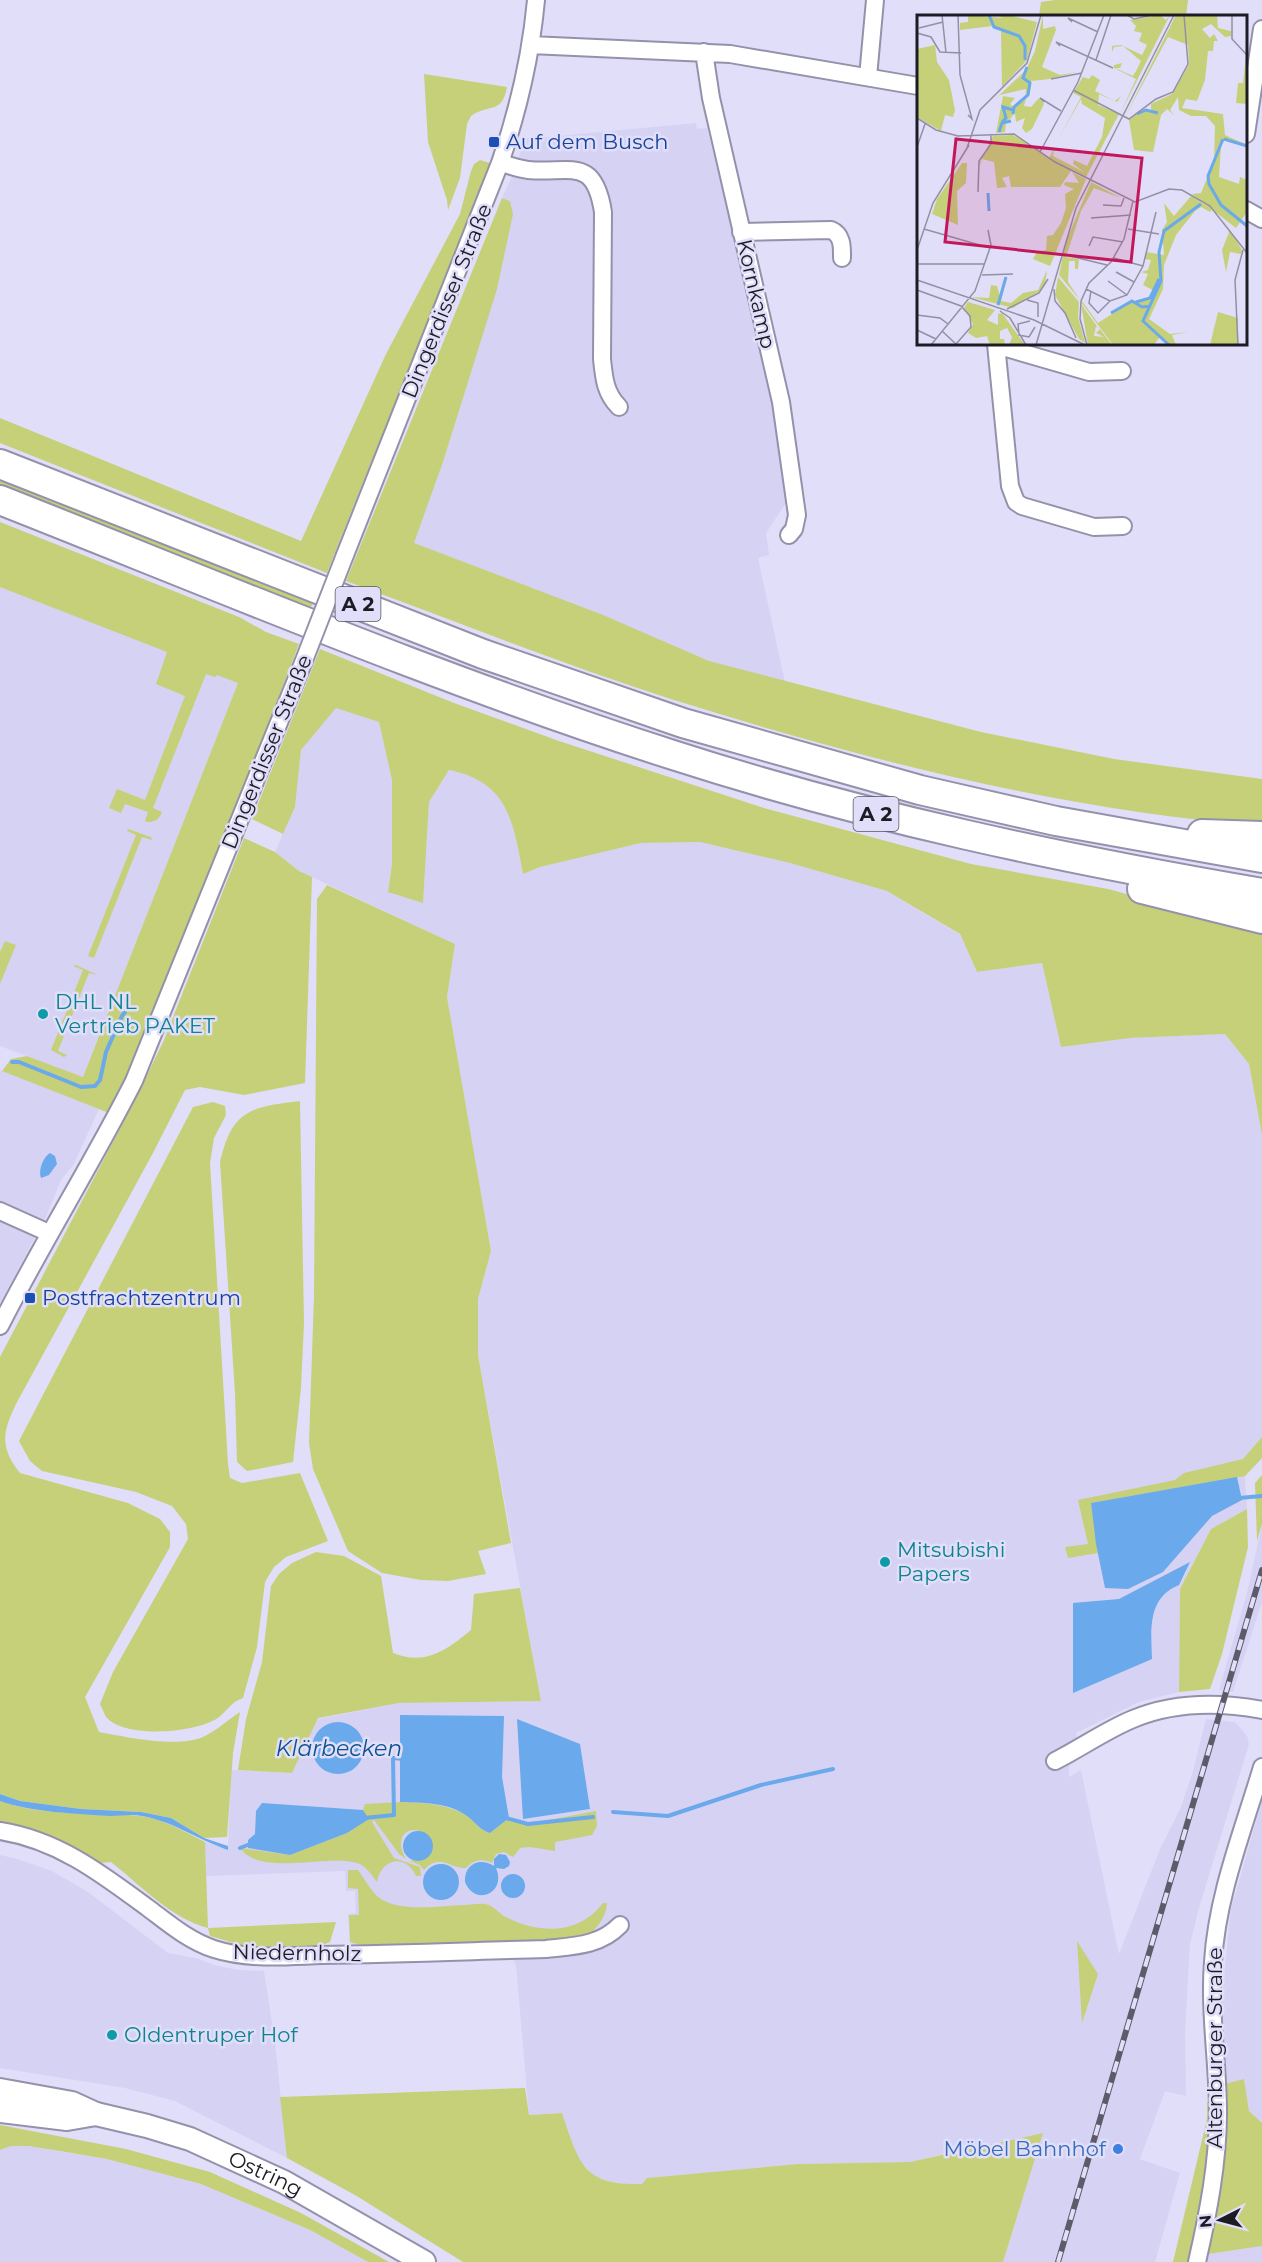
<svg xmlns="http://www.w3.org/2000/svg" width="1262" height="2262" font-family="Montserrat,sans-serif">
<rect width="100%" height="100%" fill="#e1def9"/>
<path fill="#d6d2f4" d="M696 123 697 129 707 128 777 413 788 500 766 533 769 555 758 558 785 682 709 661 413 543 443 462 496 289 510 201 502 198 510 181 525 139Z
M0 568 238 683 83 1077 0 1046Z
M336 707 379 722 392 780V864L388 891 423 903 429 802 449 770 470 774 492 789 507 809 513 825 523 874 540 867 641 843 700 842 790 863 887 891 960 935 977 972 1042 963 1061 1047 1130 1038 1225 1034 1249 1064 1262 1135V1458L1245 1476 1247 1509 1211 1529 1180 1589 1179 1692 1139 1702 1076 1733 1081 1758 1069 1766V1777L1081 1770 1119 1954 1160 1849 1181 1807 1193 1771 1206 1719 1235 1722 1247 1736 1249 1744 1199 1908 1190 1944 1185 2031 1186 2096 1165 2091 1140 2159 1180 2173 1155 2262H1003L1043 2133 910 2162 798 2164 648 2178 642 2184 630 2185 597 2179 578 2159 562 2113 529 2115 516 1965 505 1944 361 1946 350 1943 348 1914 356 1913 355 1891H346L345 1871 206 1876 205 1842 228 1849 231 1770 292 1773 317 1719 399 1703 541 1701 478 1355V1299L491 1251 447 997 455 944 299 871 275 852 295 807 301 750Z
M0 1070 99 1109 74 1164 61 1180 46 1217 0 1303Z
M1262 1524V1602L1233 1692 1219 1690 1248 1589Z
M1262 1801V2123L1249 2111 1244 2079 1224 2084 1221 2004 1231 1909Z
M0 1855 14 1858 52 1871 88 1892 168 1953 195 1958 218 1966 239 1970 264 1971 275 2042 287 2158 175 2101 125 2088 0 2068Z
M11 2146H28L107 2159 201 2184 310 2230 368 2262H0V2150Z
M1262 2246V2262H1206L1208 2254Z"/>
<path fill="#c6d078" d="M1055 0H1188L1186 16H1039L1041 2Z
M424 74 507 87C502 115 489 103 471 116L467 124 460 178 448 210 447 200 428 142Z
M480 160 490 163C440 302 380 436 327 573L0 443V418L301 541 386 354 460 214 471 171 474 164Z
M502 198 510 201 513 214 497 289 443 462 414 543 603 615 709 661 981 732 1114 759 1262 779V826C1062 810 865 760 674 700 564 665 455 621 346 581Z
M0 478 313 603 310 609 138 539 0 486Z
M0 522 239 617 266 632 299 644 152 1026 109 1113 2 1071 11 1059 27 1056 83 1077 238 683 217 675 215 677 206 674 153 808 162 812C159 820 154 822 147 822L145 821 148 812 125 804 121 813 109 808 117 789 145 800 185 696 156 684 167 652 0 587Z
M320 649 454 703 559 741 764 808 971 864 1108 889 1262 931V1135L1249 1064 1225 1034 1130 1038 1061 1047 1042 963 977 972 960 934 887 891 790 863 700 842 641 843 540 867 523 874C513 822 509 782 449 770L429 802 423 903 388 892 392 864V780L379 722 336 708 301 750 295 807 283 834 252 819Z
M128 829 151 837 152 840 142 837 94 958 88 956 136 835 127 831Z
M244 838 275 852 299 871 312 877 305 1083 244 1095 200 1087 185 1090 153 1153 16 1404C2 1433 0 1448 20 1473L128 1503 160 1519 170 1532V1547L85 1697 99 1732C127 1737 179 1749 205 1736 217 1730 228 1720 240 1712L233 1753 227 1837 204 1838 171 1818 141 1812 81 1809 20 1801 0 1794V1357L136 1098 164 1040Z
M327 885 455 944 447 997 491 1251 478 1299V1355L511 1543 478 1551 486 1574 448 1581 421 1580 382 1573 348 1551 313 1469 309 1443 314 1295 317 899Z
M5 941 16 945 0 984V952Z
M76 965 98 975 89 973 58 1051 67 1055 64 1057 51 1050 83 970 73 966Z
M300 1101 304 1323 301 1388 293 1462 247 1471 237 1462 235 1393 220 1162C232 1110 250 1107 300 1101Z
M213 1102 225 1106 226 1115 214 1138 210 1163 228 1464 230 1478 242 1483 300 1473 328 1541 286 1557 274 1567 265 1582 257 1647 243 1698C231 1702 227 1711 218 1718 195 1733 125 1739 106 1717 104 1713 102 1708 100 1704L113 1672 188 1539 186 1524 172 1506 136 1492 42 1471 30 1461 19 1441 193 1107Z
M1262 1437V1458L1245 1476 1091 1503 1098 1553 1068 1558 1065 1547 1088 1544 1078 1500 1175 1480 1184 1473 1243 1459Z
M1262 1475V1524L1257 1541 1255 1483Z
M1247 1509 1248 1547 1222 1654 1210 1689 1179 1692 1180 1589 1211 1529Z
M316 1552 344 1556 381 1576 393 1653C425 1666 447 1650 471 1630L474 1594 520 1588 541 1701 399 1703 318 1718 292 1773 238 1770 246 1719 262 1662 271 1586 279 1574 292 1563Z
M0 1801C44 1817 94 1811 140 1816 162 1818 185 1832 205 1842L208 1928 336 1922 330 1942 314 1948H251L210 1936 208 1928C172 1919 140 1885 111 1862L100 1863 63 1842 0 1823Z
M400 1802C422 1803 442 1803 462 1813 473 1818 478 1830 490 1833L509 1818 528 1824 596 1811 597 1826 592 1835 555 1842V1851L530 1847 520 1848 513 1857 504 1852 496 1854 492 1863C483 1858 473 1860 466 1868 450 1869 440 1852 424 1870L420 1865 410 1861C421 1858 432 1860 433 1845 426 1825 400 1825 401 1845 401 1849 404 1855 406 1859L399 1854 374 1820 372 1822 394 1858 420 1867 421 1876H416C406 1853 381 1858 377 1882 371 1874 366 1866 357 1863 327 1854 260 1877 240 1848L290 1855 347 1833 368 1819 363 1810 365 1804Z
M348 1870H358C364 1878 370 1889 377 1896 395 1913 439 1906 462 1905 469 1905 482 1902 489 1905 494 1907 499 1913 504 1916 537 1934 578 1936 603 1903H607C606 1919 594 1934 579 1939L362 1945 350 1942 349 1915H359L358 1889 348 1888Z
M1077 1941 1098 1974 1082 2023Z
M1244 2079 1249 2111 1262 2123V2246L1208 2254 1227 2142 1224 2084Z
M525 2088 529 2115 562 2113C579 2162 582 2186 642 2184L647 2178 798 2164 910 2162 1043 2133 1003 2262H463L355 2195 287 2158 280 2097Z
M1207 2102 1212 2103C1210 2157 1201 2210 1189 2262H1173L1207 2119Z
M0 2125 126 2149 210 2172 301 2213 389 2262H368L310 2230 201 2184 107 2159 60 2151 28 2146H11L0 2150Z"/>
<path fill="#6aa9eb" d="M50 1153 55 1156 57 1164 49 1175 41 1178C38 1171 43 1157 50 1153Z
M1237 1477 1242 1500 1212 1516 1163 1572 1128 1589 1105 1588 1096 1544 1091 1503Z
M1190 1562 1179 1585C1147 1598 1151 1630 1152 1659L1073 1693V1603L1119 1599Z
M400 1715 504 1716 502 1777 509 1818 490 1833C480 1830 475 1822 467 1816 448 1802 423 1803 400 1802Z
M517 1719 580 1744 590 1809 523 1819Z
M312 1748a26 26 0 1 1 52 0a26 26 0 1 1-52 0Z
M0 1794 20 1801 81 1809 141 1812 171 1818 204 1838 228 1846V1850C199 1840 172 1821 142 1816 132 1814 120 1816 110 1816 78 1814 30 1812 0 1801Z
M262 1803 363 1810 369 1819 347 1833 290 1855 248 1848V1840L255 1834 256 1811Z
M403 1846a15 15 0 1 1 30 0a15 15 0 1 1-30 0Z
M499 1854 506 1855 510 1862 509 1866 504 1869 496 1868C507 1893 475 1907 465 1882 464 1864 480 1857 494 1866V1859Z
M423 1882a18 18 0 1 1 36 0a18 18 0 1 1-36 0Z
M501 1886a12 12 0 1 1 24 0a12 12 0 1 1-24 0Z"/>
<g fill="none" stroke-linecap="round" stroke-linejoin="round">
<path stroke="#6aa9eb" stroke-width="4" d="M12 1062H19L81 1087 95 1086 100 1080 106 1052 122 1016 125 1012
M1239 1498 1262 1496
M613 1812 668 1816 761 1785 833 1769
M364 1818 394 1815 393 1758 403 1759
M506 1818 528 1824 593 1817
M240 1848 250 1844"/>
<defs>
<path id="street" d="M530 45 730 54 918 86
M704 52 711 98 781 402 797 515 794 529 789 535
M868 77 875 0
M1246 134 1262 29
M500 163C509 165 519 169 528 170 570 174 594 155 603 212L602 359C604 378 605 393 619 407
M1246 210 1262 219
M741 232 831 230C843 235 842 248 842 258
M996 344 1010 486 1016 502 1022 506 1094 527 1123 526
M996 345 1089 372 1122 371
M345 555 500 163C518 111 531 54 536 0
M0 1211 49 1233
M0 1326C42 1243 92 1164 134 1081L303 663
M1055 1761C1081 1748 1106 1730 1133 1719 1174 1702 1219 1702 1262 1710
M0 1831C58 1840 102 1874 148 1908 168 1923 189 1941 214 1949 248 1960 287 1956 322 1955 397 1954 472 1951 546 1949 573 1946 600 1946 620 1925
M1197 2262C1208 2214 1218 2163 1218 2113 1218 2063 1209 2012 1213 1962 1217 1895 1243 1831 1262 1767"/>
<g id="secondary">
<path id="s1" d="M0 2090 72 2103 96 2114 147 2126 190 2139 284 2182 424 2262"/>
<path d="M0 2111 67 2119 96 2114"/>
</g>
<path id="highway" d="M0 464 483 654 683 723 920 790 1056 821 1262 858
M0 500C223 588 444 682 673 755 865 817 1063 859 1262 893
M1202 834 1262 836
M1142 889 1262 919"/>
</defs>
<use href="#street" stroke="#9491aa" stroke-width="20"/>
<use href="#secondary" stroke="#9491aa" stroke-width="26"/>
<use href="#highway" stroke="#9491aa" stroke-width="32"/>
<use href="#street" stroke="#fff" stroke-width="16"/>
<use href="#secondary" stroke="#fff" stroke-width="22"/>
<use href="#highway" stroke="#fff" stroke-width="28"/>
<defs>
<path id="rail" d="M1058 2262 1262 1570"/>
</defs>
<use href="#rail" stroke="#5d5b6a" stroke-width="6"/>
<use href="#rail" stroke="#e1def9" stroke-width="4" stroke-dasharray="11" stroke-linecap="butt"/>
<defs>
<path id="street-bridge" d="M303 663 345 555"/>
</defs>
<use href="#street-bridge" stroke="#9491aa" stroke-width="20" stroke-linecap="butt"/>
<use href="#street-bridge" stroke="#fff" stroke-width="16"/>
</g>
<g fill="#1a4fb4" stroke="#e1def9" stroke-width="2">
<rect x="488" y="136" width="12" height="12" rx="3"/>
<rect x="24" y="1292" width="12" height="12" rx="3"/>
</g>
<g fill="#0f9aa8" stroke="#e1def9" stroke-width="2">
<circle cx="43" cy="1014" r="6"/>
<circle cx="885" cy="1562" r="6"/>
<circle cx="112" cy="2035" r="6"/>
</g>
<circle fill="#3f7fe0" stroke="#e1def9" stroke-width="2" cx="1118" cy="2149" r="6"/>
<g text-anchor="middle" stroke-width="5" stroke-linejoin="round" paint-order="stroke">
<g fill="#e1def9" stroke="#585665" stroke-width="1.5">
<rect x="335.5" y="587" width="45" height="34" rx="4.5"/>
<rect x="853.5" y="797" width="45" height="34" rx="4.5"/>
</g>
<g font-size="20" font-weight="bold" fill="#1d1c25">
<text x="358" y="611">A 2</text>
<text x="876" y="821">A 2</text>
</g>
<g font-size="21" fill="#164399" stroke="#e1def9" text-anchor="start">
<text x="506" y="149">Auf dem Busch</text>
<text x="42" y="1305">Postfrachtzentrum</text>
</g>
<g font-size="21" fill="#1d1c25" stroke="#e1def9">
<text transform="translate(756 294) rotate(77)" y="7">Kornkamp</text>
<text transform="translate(447 301) rotate(-68)" y="7">Dingerdisser Straße</text>
<text transform="translate(267 752) rotate(-68)" y="7">Dingerdisser Straße</text>
<text transform="translate(297 1953) rotate(1)" y="7">Niedernholz</text>
<text transform="translate(1215 2048) rotate(-90)" y="7">Altenburger Straße</text>
<text dy="7" stroke="none"><textPath href="#s1" startOffset="280">Ostring</textPath></text>
</g>
<g font-size="21" fill="#0d838f" stroke="#e1def9" text-anchor="start">
<text x="55" y="1009">DHL NL<tspan x="55" dy="24">Vertrieb PAKET</tspan></text>
<text x="897" y="1557">Mitsubishi<tspan x="897" dy="24">Papers</tspan></text>
<text x="124" y="2042">Oldentruper Hof</text>
</g>
<g font-size="21" fill="#366cbe" stroke="#e1def9" text-anchor="end">
<text x="1106" y="2156">Möbel Bahnhof</text>
</g>
<g font-size="22" font-style="italic" fill="#0d528e" stroke="#e1def9">
<text x="339" y="1756">Klärbecken</text>
</g>
</g>
<g transform="translate(917 15)">
<rect width="330" height="330" fill="#e1def9"/>
<path d="M51 0 86 3 79 0H91L120 7 110 45 85 72 84 16 76 11 43 15V8L51 7ZM126 0V14L138 11 139 15 125 52 143 60 160 57 133 64 114 66 107 91 114 92 122 83 127 89 115 114 109 118 105 113 108 103 99 107 98 98 89 108 88 117 79 118 86 81 98 83 93 89 97 92 108 85 109 74 83 80 74 88 109 55 118 36ZM243 0 249 5 253 0 203 99 219 64 197 53V50L205 48 203 53H198L216 61 219 56 206 49 219 56 224 46 206 31 197 32 195 37V31L204 30 206 31 225 40 230 30 222 26 225 18 217 16 219 11 213 5ZM259 0H300L301 13 314 16V21L308 22 294 9 285 14 293 23 297 19 301 26H297L296 36H291L288 65 280 86 269 84 265 93 306 99 308 120 330 130 308 124 304 131 302 162 322 169 323 162 330 165V197L319 213 275 179 284 178 297 146 298 111 289 101H274L262 95 261 82 253 95 258 101 250 94 244 100 236 137 217 135 212 105 227 94 234 97V89L255 79 272 50 271 30 251 22 208 102ZM18 30 20 47 32 65 38 95 36 102 28 100 24 116 0 102V34ZM329 41 330 89 319 88 321 68H326ZM175 60 183 65 178 76 198 86 204 81 200 87 182 79 181 90 202 99 169 162 132 143 137 134 136 141 167 157 156 149 157 145 170 151 185 122 188 103 165 89 167 86 165 89 164 84 141 125 164 82 156 78 166 62 172 64ZM96 120 154 156 143 172H94L92 161 85 163 90 172 80 173 77 147 65 144 62 154 63 147 76 121ZM45 148H50L49 168 40 176 41 210 15 199 20 184ZM155 157 169 164 133 251 116 244 120 237 129 235 130 221 136 220 144 208 149 193 148 179 157 174 147 170 148 167 162 168ZM174 167 204 183 177 173 164 196 149 242 162 244 161 254H158V246H152L151 267 163 285 142 260 149 226ZM274 181 295 194 293 197 284 192 278 196 259 220 247 250 246 274 232 304 253 319 271 317 255 320 259 330H251L242 323 237 330H196L164 287 165 286 181 308 215 286 232 284 236 275 226 270 231 259 224 257 231 255 234 245 228 244 229 237 247 240 245 215 250 207 247 188 257 201ZM313 215 325 235 324 239 313 237 309 257 305 235ZM130 255 128 269 123 276 96 293 54 282 72 283 74 270 80 271 83 281 90 261 84 286 94 288 106 278 121 275ZM141 262 162 287 161 302 168 328 162 324 138 280ZM51 287 78 295 70 305 81 310V299L85 298 108 330H92L95 322 90 313 83 316V324H87L88 330H73L70 321 59 323 51 318 56 309 47 293ZM164 289 182 314 179 311 177 321 187 322 179 318 183 314 195 330H171ZM301 297 321 303 320 330H293Z" fill="#c6d078"/>
<path fill="none" stroke="#6aa9eb" stroke-width="3" d="M72 0 77 12 102 21 108 31V45M96 99 97 92 111 80 113 68 106 63 110 52M220 99 229 95 241 98M85 107 89 103 86 92 96 95M82 117 85 108 94 106M306 124 291 161 292 169 304 190 330 211M307 124 330 131M71 178 72 196M219 287 233 283 242 264M81 290 89 262M194 298 215 286 225 292 234 291M252 330 226 306 244 266 242 237 247 216 284 189"/>
<path fill="none" stroke="#9390a4" stroke-width="1.5" d="M25 0 29 38M41 0 43 60 55 104 51 100M210 0 217 4 235 0M315 0V24L330 40M155 7 151 3 181 17M2 13 26 7M0 18 14 22 23 37 44 38M143 31 139 27 196 53M179 45 194 0M134 64 165 58M156 75 212 104 239 84 256 77 271 49 267 0M127 87 123 83 144 96M0 103 19 115 41 121M40 121 97 119 138 147 218 187 252 174 265 175 293 191 330 238M0 132 8 109M50 133 63 95 110 48 124 0M123 137 161 67 187 0M61 177 62 146 74 129V119M186 190 204 191 207 183M174 203 214 200M7 214 73 233M211 214 242 219M172 231 176 222 206 227M0 235 16 188 52 130M153 241 190 250M197 243 226 251M0 249H68M199 257 217 267M65 260 96 259M0 265 117 305 168 330M191 266 210 280M137 274 138 286 148 298 159 323M169 274 193 286 210 280 226 251 239 197M0 275 44 291 53 301 54 312 39 329M174 276 172 288 181 298 193 286M110 285 121 288V302M90 294 122 278 131 264M83 296 93 303 109 330M0 300 23 303 31 309M113 306 101 309 102 320 112 322 118 312M0 315 19 324M25 316 40 330M14 330 58 276 74 230 71 215M119 330 159 193 257 0M170 330 163 304 164 286 172 268 194 247 207 224 216 186M321 330 318 265 326 235"/>
<path fill="#c2185b" fill-opacity="0.15" stroke="#c2185b" stroke-width="3" d="M39 124 225 143 214 247 28 227Z"/>
<rect width="330" height="330" fill="none" stroke="#1d1c25" stroke-width="3"/>
</g>
<g transform="translate(1220 2220) rotate(264)" stroke="#e1def9" stroke-width="4.5" paint-order="stroke">
<path d="M0-4.5L10 22L0 15L-10 22Z" fill="#1d1c25"/>
<text y="-9" font-size="16" font-weight="bold" text-anchor="middle" fill="#1d1c25">N</text>
</g>
</svg>
